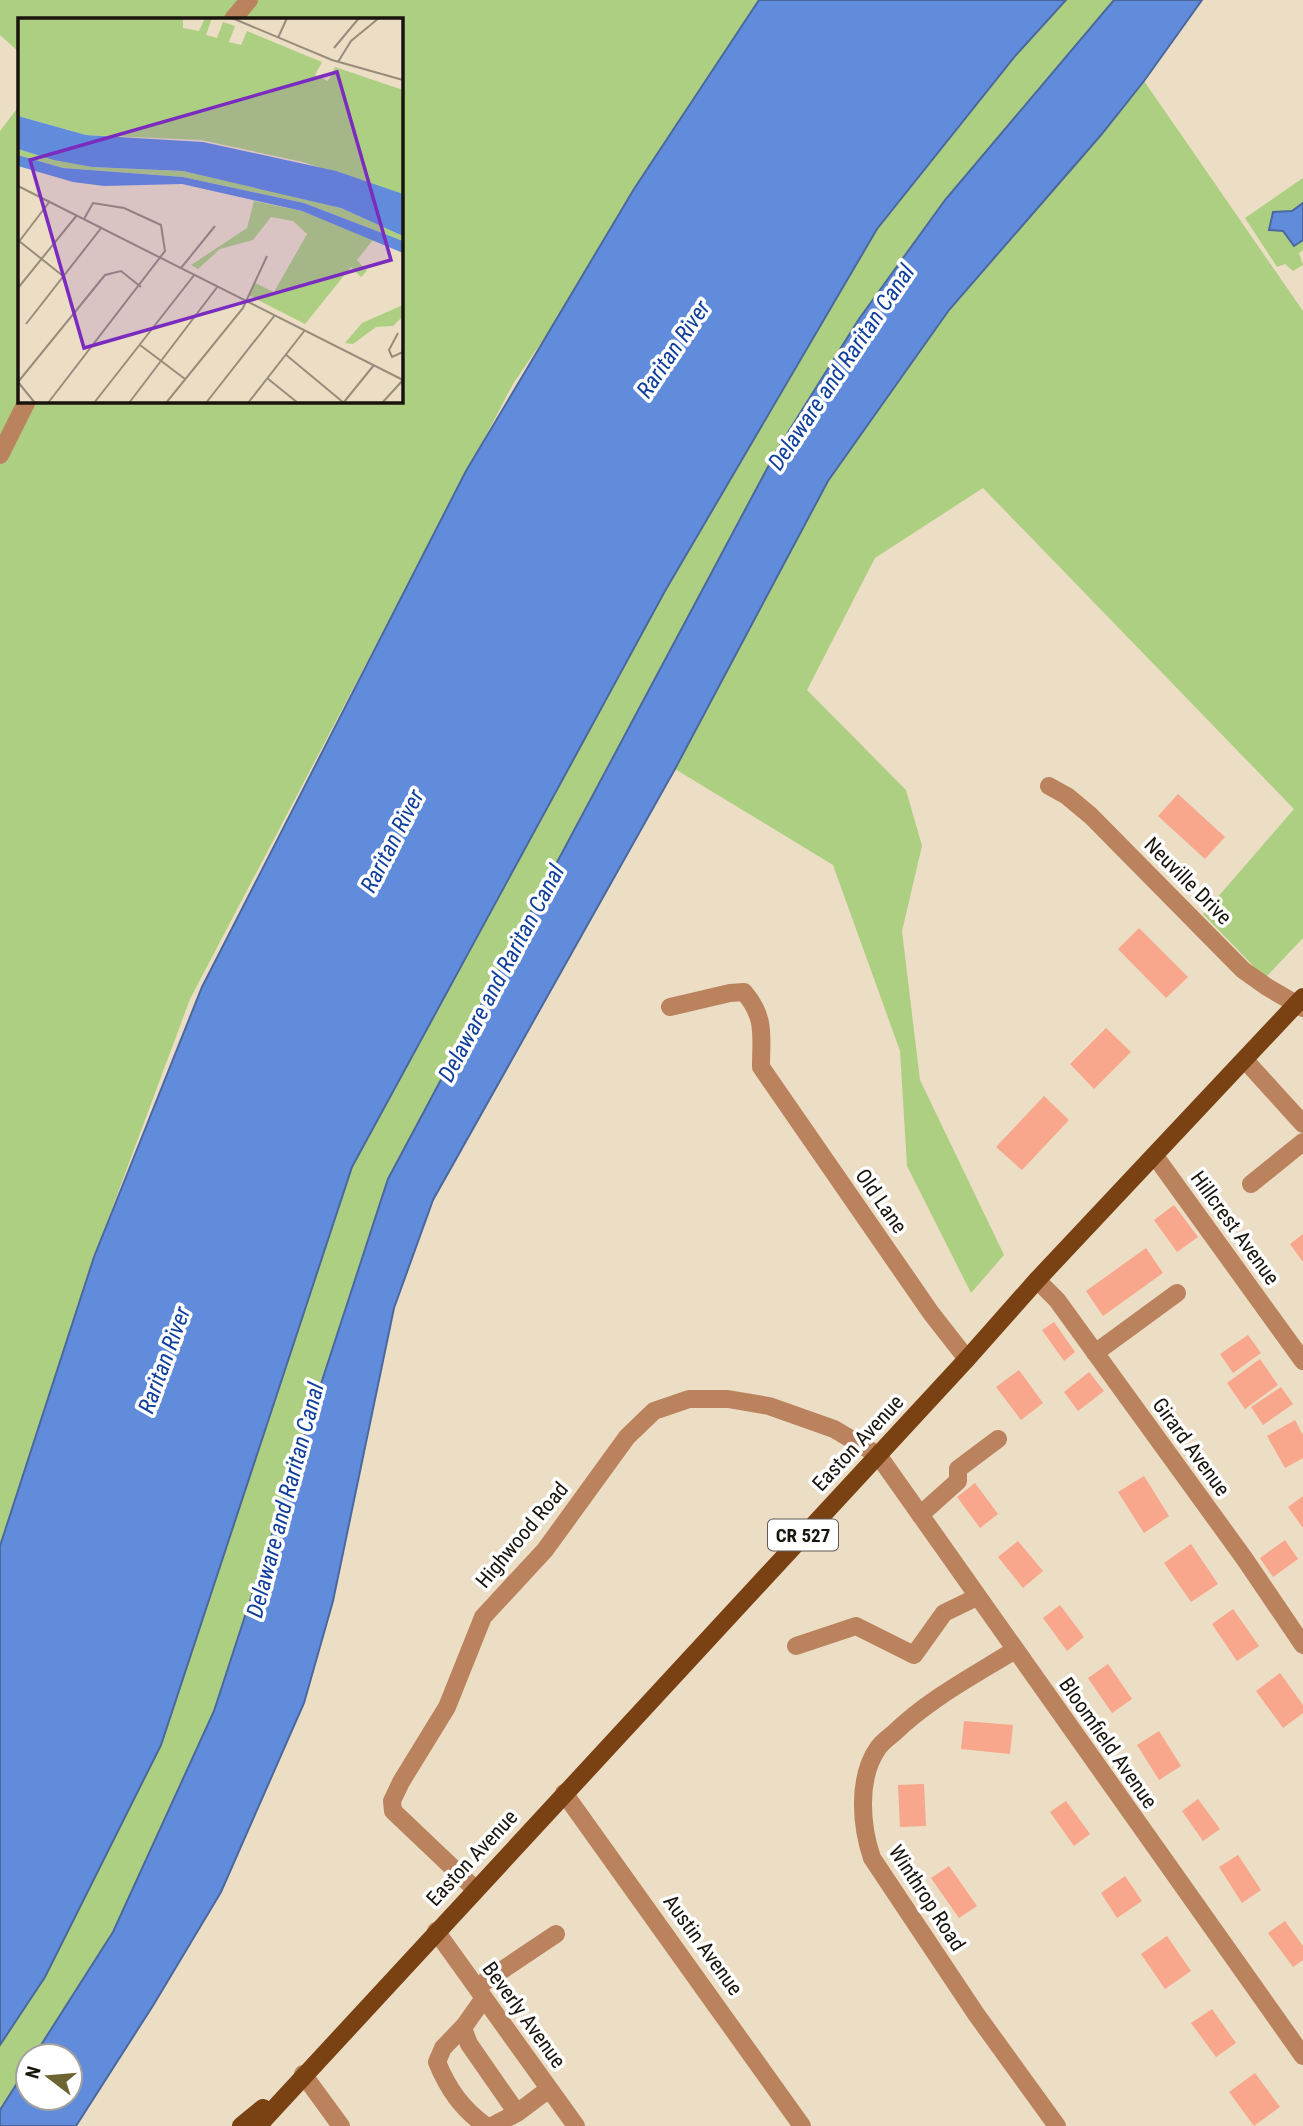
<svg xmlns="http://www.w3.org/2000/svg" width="1303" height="2126" font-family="'Roboto Condensed',sans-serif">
<rect width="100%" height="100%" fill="#ecddc5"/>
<path fill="#adcf81" d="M0 0H774L513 384 190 999 94 1257 0 1546V131L19 106V401H401V19H19V52L0 35Z
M1066 0H1114L945 200 859 319 777 450 388 1179 214 1711 113 1932 34 2056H28V2066L0 2110V2045L45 1977 161 1745 352 1167 665 591 877 229 1016 55Z
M1144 81 1303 311V938L1265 978 1203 914 1294 809 983 488 875 558 807 690 906 790 922 846 902 931 920 1080 1004 1255 971 1293 907 1166 900 1051 833 865 675 769 828 481 949 310 1101 135Z
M1303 178V250L1299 253 1303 265 1293 271 1285 264 1277 267 1245 218Z"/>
<path fill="#618cdc" stroke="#4b689e" stroke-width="2" d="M759 0H1066L1016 55 877 229 665 591 352 1167 161 1745 45 1977 0 2045V1546L94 1257 202 987 466 471 634 189Z
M1114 0H1202L1144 81 1101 135 949 310 828 481 675 769 433 1200 394 1308 333 1601 304 1703 221 1892 154 2004 76 2126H0V2110L28 2066V2098H70V2056H34L113 1932 214 1711 388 1179 777 450 859 319 945 200Z
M1303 203V240L1294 246 1283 231 1269 230 1273 212 1292 211Z"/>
<path fill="#f8a68c" d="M1178 794 1225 837 1205 859 1158 816Z
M1139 928 1188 977 1166 998 1118 949Z
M1106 1028 1131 1052 1094 1089 1070 1064Z
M1044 1096 1069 1120 1022 1170 996 1147Z
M1174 1205 1198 1237 1177 1252 1154 1220Z
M1303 1234V1262L1290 1244Z
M1146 1248 1163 1273 1103 1316 1086 1291Z
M1054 1322 1075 1352 1064 1361 1042 1330Z
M1248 1335 1261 1353 1233 1373 1220 1354Z
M1260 1359 1278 1385 1245 1409 1227 1383Z
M1019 1370 1043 1403 1021 1420 996 1387Z
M1089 1372 1104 1391 1078 1411 1064 1392Z
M1281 1387 1293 1404 1263 1425 1251 1407Z
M1295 1420 1303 1435V1458L1285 1468 1267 1436Z
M1144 1476 1169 1516 1144 1533 1118 1492Z
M975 1483 998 1514 980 1528 957 1497Z
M1303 1496V1528L1288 1507Z
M1285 1540 1298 1559 1273 1577 1260 1558Z
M1018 1541 1043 1571 1023 1588 998 1557Z
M1191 1544 1218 1584 1191 1602 1164 1563Z
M1060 1605 1084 1637 1067 1651 1043 1618Z
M1233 1609 1259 1646 1237 1661 1212 1624Z
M1108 1664 1132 1699 1112 1713 1088 1678Z
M1280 1673 1303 1705V1713L1283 1728 1256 1691Z
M964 1721 1013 1725 1010 1754 961 1749Z
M1159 1731 1181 1766 1159 1780 1137 1745Z
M924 1784 926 1826 900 1827 898 1785Z
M1198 1799 1220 1829 1203 1841 1182 1811Z
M1066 1801 1090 1834 1074 1846 1050 1812Z
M1238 1855 1261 1890 1242 1903 1219 1867Z
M949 1866 977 1906 959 1918 931 1878Z
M1125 1876 1142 1901 1117 1918 1101 1893Z
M1285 1921 1303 1946V1960L1293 1967 1268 1933Z
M1167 1936 1191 1971 1165 1989 1141 1954Z
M1212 2009 1236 2043 1216 2057 1191 2023Z
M1255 2073 1280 2107 1254 2126 1229 2092Z"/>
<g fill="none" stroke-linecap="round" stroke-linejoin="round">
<path stroke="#ba835e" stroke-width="18" d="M233 19 249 0
M0 455 27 401
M1049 786 1067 796 1091 816 1243 970 1267 987 1303 1008
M670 1007 730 993 744 992C766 1018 761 1035 761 1067L931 1313 967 1359
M1245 1060 1303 1124
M1155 1156 1303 1361
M1251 1184 1303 1142
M1037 1280 1057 1300 1244 1558 1303 1645
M1095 1353 1177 1293
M920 1515 958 1481V1469L998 1439
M796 1646 856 1626 914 1655 944 1613 977 1597
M1015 1650C973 1676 929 1699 894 1733 889 1737 882 1742 878 1748 857 1778 861 1826 872 1858L976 2014 1057 2126
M564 1793 802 2126
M475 1889 393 1811 392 1801 401 1782 447 1707 483 1617 545 1550 627 1437 654 1411 689 1399H728L769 1406 834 1429 878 1455 1303 2056
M436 1931 576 2126
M477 1987 556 1934
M484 1998 465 2025 443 2048 437 2062C448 2089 462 2109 486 2126
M463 2028 469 2044 517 2113
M303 2074 341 2126
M492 2126 517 2113 549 2089"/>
<path stroke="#7a4113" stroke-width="18" d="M241 2126 263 2108
M258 2126 967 1359 1037 1280 1303 997"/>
</g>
<g text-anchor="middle" stroke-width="7" stroke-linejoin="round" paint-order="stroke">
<rect fill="#fff" stroke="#5e5a55" stroke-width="2" x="768" y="1519.5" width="70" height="31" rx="5"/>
<g font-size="19" font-weight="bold" fill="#19140c">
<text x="803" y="1542">CR 527</text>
</g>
<g font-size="21" fill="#19140c" stroke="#fff">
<text transform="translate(1188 881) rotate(45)" y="7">Neuville Drive</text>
<text transform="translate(881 1201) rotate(55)" y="7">Old Lane</text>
<text transform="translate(1235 1228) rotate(54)" y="7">Hillcrest Avenue</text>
<text transform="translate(858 1443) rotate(-47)" y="7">Easton Avenue</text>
<text transform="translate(1191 1447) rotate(54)" y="7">Girard Avenue</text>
<text transform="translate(522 1535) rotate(-50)" y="7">Highwood Road</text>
<text transform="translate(1108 1743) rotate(55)" y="7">Bloomfield Avenue</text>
<text transform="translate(472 1858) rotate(-47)" y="7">Easton Avenue</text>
<text transform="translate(927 1898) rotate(57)" y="7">Winthrop Road</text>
<text transform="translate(703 1945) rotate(54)" y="7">Austin Avenue</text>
<text transform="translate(524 2015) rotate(54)" y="7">Beverly Avenue</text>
</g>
<g font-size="23" font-style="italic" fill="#103e9c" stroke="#fff">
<text transform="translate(673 349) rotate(-56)" y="8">Raritan River</text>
<text transform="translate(841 367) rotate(-56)" y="8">Delaware and Raritan Canal</text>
<text transform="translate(392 841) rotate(-63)" y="8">Raritan River</text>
<text transform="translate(501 973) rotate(-62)" y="8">Delaware and Raritan Canal</text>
<text transform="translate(164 1360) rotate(-70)" y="8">Raritan River</text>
<text transform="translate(285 1500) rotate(-75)" y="8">Delaware and Raritan Canal</text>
</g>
</g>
<g transform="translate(18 18)">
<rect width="385" height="385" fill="#ecddc5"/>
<path d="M0 0H165V10L181 13 187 0H194L188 17 199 20 205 4 217 8 211 24 223 27 229 13 304 44 297 57 310 63 317 49 385 72V177L285 144 183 122 68 117 0 98ZM0 131 74 149 165 153 262 174 323 190 385 218V223L286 185 165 159 45 150 0 137ZM236 183 284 193 355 222 339 242 349 253 343 259 333 249 287 306 230 277 237 265 256 274 289 216 275 203 253 199 235 222 202 231 180 251 173 247 229 210ZM385 287V298L375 308 358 309 335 326 327 325 344 305Z" fill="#adcf81"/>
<path d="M0 98 68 117 185 124 318 153 385 176V218L323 190 165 153 74 149 36 142 0 131ZM0 137 45 150 165 159 286 185 385 223V235L284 193 164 166 86 168 55 164 0 148Z" fill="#618cdc"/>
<path fill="none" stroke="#988d7b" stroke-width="2" d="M214 0 314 42 385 62M260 20 269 0M316 30 341 0M320 44 333 23 361 0M0 168 385 362M1 223 45 258M0 225 32 183M163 250 197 208M0 270 59 197M8 306 84 209M380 315 371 332 374 339 385 334M122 327 167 361M267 336 326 385M249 360 280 385M0 364 87 257 103 253 123 269M0 364 17 385M326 384 356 347M30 385 147 233 143 207 106 190 75 185 66 201M76 385 177 256M111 385 200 268M148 385 225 290 249 238M188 385 257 297M230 385 287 312M364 385 385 362"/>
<path fill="#7b2cbf" fill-opacity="0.15" stroke="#7b2cbf" stroke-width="3.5" d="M319 54 373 242 66 330 12 142Z"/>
<rect width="385" height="385" fill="none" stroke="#19140c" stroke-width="3.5"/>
</g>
<g transform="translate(49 2077) rotate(286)"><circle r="33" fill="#ffffff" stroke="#a3a19e" stroke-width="2"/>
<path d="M0-5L12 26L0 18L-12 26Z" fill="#6c6431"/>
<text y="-10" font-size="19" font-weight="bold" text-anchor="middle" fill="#19140c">N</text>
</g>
</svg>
